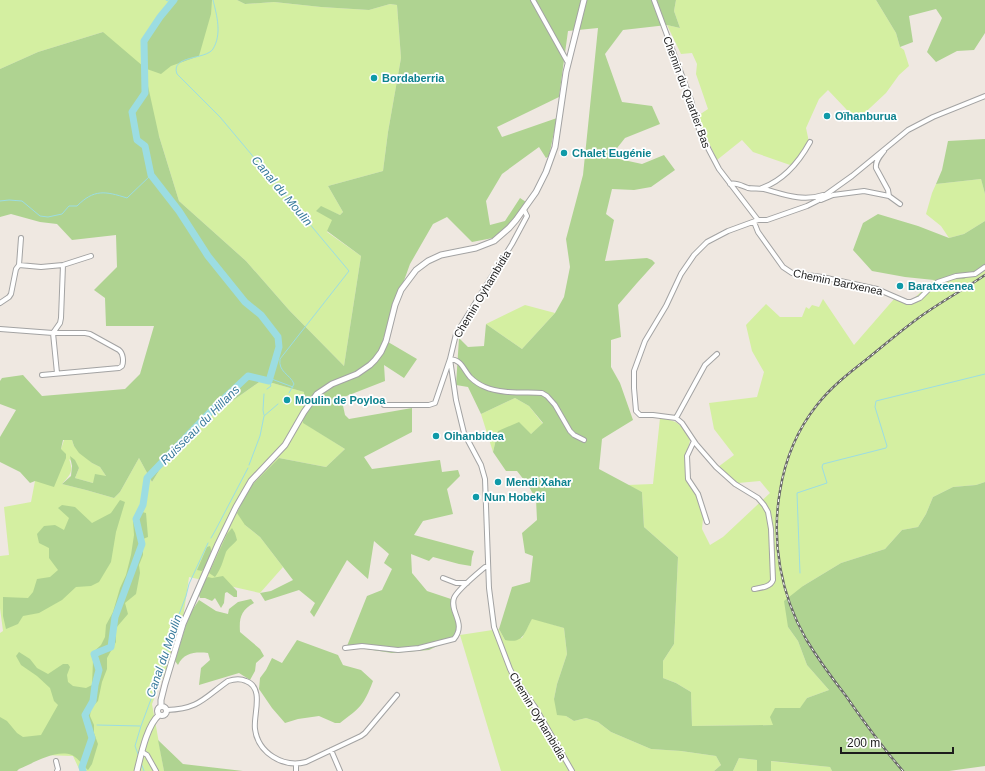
<svg xmlns="http://www.w3.org/2000/svg" width="985" height="771" font-family="Arial,sans-serif">
<rect width="100%" height="100%" fill="#efe8e1"/>
<path fill="#d4efa1" d="M0 0H237L245 4 274 2 321 7 369 10 390 4 397 5 401 58 388 132 383 171 328 186 343 212 340 215 321 207 333 220 327 232 361 256 344 366 289 310 246 261 179 201 159 136 103 32 38 52 0 69Z
M676 0H876L896 33 900 47 904 50 909 66 899 75 886 93 855 122 846 109 828 90 819 99 806 128 809 142 793 166 753 152 742 140 717 160 703 130 699 115 708 109 696 74 697 64 692 53 681 54 667 25 680 28 674 11Z
M981 179 985 194V221L964 234 949 238 941 226 926 214 932 193 936 184Z
M985 267V482L976 485 953 487 933 497 926 514 918 527 902 530 885 549 841 563 803 586 788 627 798 641 807 665 829 690 807 698 800 709H775L773 725 692 726 691 692 676 683 663 678V661L674 644 678 557 644 527 642 492 627 485 653 484 660 418C679 421 681 424 690 440L685 463 687 479 697 497 703 518 702 529 710 545 723 537 770 493 760 481 738 483 718 467 734 455 714 429 709 403 757 397 764 372 752 351 746 325 766 304 780 317H802L806 307 809 309 812 305 819 307 823 299 854 345 894 299 912 300 934 280 963 279Z
M525 305 555 313 522 349 486 324Z
M262 380 304 392V423L345 449 326 467 279 458 245 525 260 537 283 567 260 593 189 577 181 632 152 704 164 771H80L73 756 42 755 0 749V633L3 631 0 608V556L9 555 4 507 31 502 35 481 61 449 64 440H72L74 446 92 463 100 467 106 476 93 483 75 478 79 468 69 459C74 472 70 475 62 484L86 490 114 498 120 492 139 458 152 482 168 456 194 428Z
M515 398 529 406 543 424 531 434 498 431 493 452 481 414Z
M532 618 564 628 567 654 557 684 554 699 566 716 574 721 586 718 598 722 611 732 651 749 681 751 716 756 721 765 714 771H501L460 635 499 629 505 640 522 638Z
M739 758 757 760V771H733Z
M770 761 830 767 832 771H771Z"/>
<path fill="#afd391" d="M174 0H212L211 14 199 56 171 66 161 74 144 68 159 136 179 201 246 261 289 310 344 366 361 256 327 231 332 220 316 211 321 206 340 215 343 212 328 186 383 171 388 132 401 58 397 5 390 4 369 10 321 7 274 2 245 4 237 0H676L674 11 680 28 667 25 623 30 605 54 622 102 652 106 660 124 625 138 610 157 642 164 664 155 675 170 651 187 634 190 612 189 606 214 614 220 605 261 647 258 652 260 655 263 637 283 618 305 621 337 611 340V367L620 383 633 420 602 439 599 469 642 492 644 527 678 557 674 644 663 661V678L676 683 691 692 692 726 773 725 770 717 775 708H800L807 698 829 690 807 665 798 641 788 627 784 601 803 586 841 563 885 549 902 530 918 527 926 514 933 497 953 487 976 485 985 482V766L949 771H832L830 767 771 761V771H757V760L739 758 733 771H714L721 765 716 756 681 751 651 749 611 732 598 722 586 718 574 721 566 716 557 715 554 699 557 684 567 654 564 628 532 619C524 633 524 644 505 640L499 629 512 587 530 582 533 556 525 553 522 533 537 520 536 499 528 485 517 471H506L493 452 498 431 519 422 531 434 543 423 529 406 515 398 481 414 468 387 456 385 459 338 468 347 484 346 486 324 522 349 555 313 564 297 570 267 566 239 583 175 598 28 568 31 559 97 497 127 502 137 557 118 549 156 546 158 539 147 502 174 486 201 490 225 505 221 520 198 529 204 498 237 472 242 447 217 433 224 410 264 383 339 417 359 404 378 384 365 385 381 344 397 342 401 345 415 349 419 412 408V432L364 457 372 469 440 460 442 472 458 470 460 476 447 489 453 514 423 521 414 535 474 551 472 557 471 566 459 564 433 557 429 561 411 554 412 573 427 591 451 599 460 635 429 650 392 653 347 646 367 596 382 590 392 569 384 563 389 554 374 541 368 579 347 560 314 617 310 612 315 603 299 590 265 601 260 593 271 591 293 580 260 537 245 525 237 513 249 488 279 458 326 467 345 449 303 423 304 392 262 380 194 428 168 456 152 482 139 458 120 492 114 498 86 490 62 484 71 476 72 466 70 456 75 460 79 468 75 478 93 483 95 474 106 476 100 467 92 463 79 453 74 446 72 440H63L61 449 66 454V458L54 487 35 481 30 483 20 472 0 462V437L16 410 0 404V381L2 378 23 375 42 396 125 389 140 374 154 326H106L105 298 94 290 117 267 116 235 72 240 57 224 40 222 11 214 0 217V69L38 52 103 32 144 67V41L160 17Z
M876 0H985V33L974 50 957 51 936 62 927 52 942 18 936 9 909 16 913 42 900 47 896 33Z
M985 139V194L981 179 936 184 942 170 948 141Z
M878 214 918 226 949 238 964 234 985 221V267L964 279 934 280 905 277 872 271 853 250 863 223Z
M120 500 125 502 116 532 111 562 99 582 91 586 76 587 62 600 39 613 23 616 18 624 6 629 3 616V597L28 598 33 592 37 579 50 577 58 570 49 558V548L39 543 37 534 44 526 55 525 64 530 69 518 58 508 62 505 75 507 92 523 111 513Z
M138 511 146 513 148 537 143 539V555L139 565 140 573 136 594 125 603 128 614 116 628V642L107 658V669L102 682 98 701 91 708 90 716 94 725V733L98 744 92 764 88 770C83 766 78 758 72 755 55 749 34 763 19 769L17 771H0V717L7 721 17 733 23 737 41 735 58 705 54 701 50 688 37 676 21 665 16 656 19 652 30 659 37 668 48 674 63 664H68L70 667 67 675 68 682 73 686 86 688 92 685 93 661 91 654 101 645 105 637 106 625 113 612 120 588 126 575 131 555 134 535 133 520Z
M232 528 235 533 237 540C234 544 228 548 226 552 223 561 221 569 215 577L209 573 227 534Z
M210 546C214 555 208 564 202 571L197 570 207 547Z
M223 576 237 591V597H234L227 592 225 593 224 603 221 608 215 598 212 601 205 598H200L199 595 202 583 208 577 212 578Z
M251 599 254 603C241 610 239 618 240 632L260 649 264 656 256 663 255 671 250 680 239 673 199 685 201 668 210 660 208 653C196 652 184 652 178 665L175 661 189 615 199 600 216 611 228 614 229 609 238 602Z
M297 640 338 655 343 665 361 670 373 681C364 705 360 708 340 723H335L319 716 298 719 285 723 272 708 259 689 260 678 266 670 272 658 282 663Z
M158 740 183 764 243 771H164Z"/>
<g fill="none" stroke-linecap="round" stroke-linejoin="round">
<path stroke="#9cdde2" stroke-width="1" d="M166 0 173 3
M213 0C217 16 222 34 213 49 206 60 170 55 177 74L220 117 349 271 280 359C278 372 290 374 294 384L289 393
M0 201 9 200 22 201 40 216 48 217 62 214 69 206H77C94 189 105 191 127 198L151 175
M269 378 293 387
M267 389 271 386 269 381
M264 415 263 410 264 394
M249 465 260 436 264 416 278 404
M211 538 215 531 248 468
M800 573 797 493 827 483 822 467 823 464 886 448 887 446 875 407 876 401 985 374
M97 725 140 726
M138 754 135 746 141 726 157 683 175 625 186 596 189 584 208 543
M141 763 144 771"/>
<path stroke="#9cdde2" stroke-width="7" d="M83 771 82 767 92 738 85 715 93 701 95 685 99 670 94 654 111 647 115 617 142 544 136 519 143 505 147 478 217 405 248 376 269 381 279 347 278 337 261 315 245 302 208 256 179 211 151 175 145 146 137 140 132 112 145 93 144 41 160 17 174 0"/>
<defs>
<path id="minor" d="M533 0 567 61H568
M654 0 691 100 700 133 719 169 758 220H767L807 206 817 201 852 176 908 130 933 117 985 96
M884 151C880 156 875 161 876 168L888 190 889 196
M730 184C736 182 742 186 748 188 753 189 759 188 764 189 783 194 802 202 823 195
M762 188C784 180 799 162 810 142
M821 200 833 195 864 191 889 196 900 204
M524 210 527 216 512 244 456 334 450 359 456 400 464 433 481 465 485 479 489 588 494 627 510 669 515 679 535 707 572 771
M754 222 758 232 783 267 792 273 822 277 877 289 907 302H911L920 298 931 287 938 282 956 276 975 274 985 267
M19 265 21 238
M0 303 9 297 11 294 16 269 19 265 41 267 63 265 91 256
M0 329 53 333H85L90 334 119 350C123 353 124 361 122 366L119 368 42 375
M57 373 53 333 60 323 61 318 63 265
M384 405H429L435 403 450 359C462 360 463 369 470 377 474 381 480 385 485 387 501 394 525 392 542 393L547 396 555 405 570 431 574 435 584 440
M676 418 705 365 717 354
M694 441 687 456 688 479 698 494 707 522
M443 578 456 583H467
M754 589C760 588 771 587 773 580L771 529 768 512 764 505 758 498 735 484 716 467 696 444 682 423 676 418 653 415H640L636 411 634 388V371L645 341 666 306 681 274 694 255 707 242 728 231 758 220
M345 648 362 646 398 650 419 648 454 639C467 623 449 612 454 598 457 590 478 573 485 567H488
M167 710C199 709 204 698 228 681 234 679 240 678 246 681 265 688 253 715 255 729 258 753 283 768 306 762L361 736 365 733 397 695
M331 750 340 771
M142 752 147 755 156 771
M56 761 58 769 57 771
M296 764V771"/>
<path id="tertiary" d="M161 706V700L165 684 183 624 218 544 236 507 251 481 285 445 304 412 317 394 332 384 357 374 370 365 375 360 381 352 386 341 395 305 401 290 416 270 428 261 441 255 476 248 494 241 509 228 516 220 536 192 546 172 555 147 566 72 584 0
M157.5 711a4.5 4.5 0 1 1 9 0a4.5 4.5 0 1 1-9 0Z
M137 771C141 755 147 725 159 715"/>
</defs>
<use href="#minor" stroke="#a3a3a3" stroke-width="6"/>
<use href="#tertiary" stroke="#a3a3a3" stroke-width="7"/>
<use href="#minor" stroke="#fff" stroke-width="4"/>
<use href="#tertiary" stroke="#fff" stroke-width="5"/>
<defs>
<path id="rail" d="M903 771C882 747 864 722 846 696 832 678 818 659 806 639 781 595 771 542 780 491 785 460 797 430 817 405 831 387 849 373 867 359 887 343 906 326 927 312 946 299 966 288 985 275"/>
</defs>
<use href="#rail" stroke="#6a6a6a" stroke-width="2.5"/>
<use href="#rail" stroke="#fff" stroke-width="1" stroke-dasharray="3" stroke-linecap="butt"/>
</g>
<g fill="#0f9aa8" stroke="#fff" stroke-width="1.5">
<circle cx="374" cy="78" r="4"/>
<circle cx="827" cy="116" r="4"/>
<circle cx="564" cy="153" r="4"/>
<circle cx="900" cy="286" r="4"/>
<circle cx="287" cy="400" r="4"/>
<circle cx="436" cy="436" r="4"/>
<circle cx="498" cy="482" r="4"/>
<circle cx="476" cy="497" r="4"/>
</g>
<g text-anchor="middle" stroke-width="3.5" stroke-linejoin="round" paint-order="stroke">
<g font-size="11" font-weight="bold" fill="#0d838f" stroke="#fff" text-anchor="start">
<text x="382" y="82">Bordaberria</text>
<text x="835" y="120">Oïhanburua</text>
<text x="572" y="157">Chalet Eugénie</text>
<text x="908" y="290">Baratxeenea</text>
<text x="295" y="404">Moulin de Poyloa</text>
<text x="444" y="440">Oihanbidea</text>
<text x="506" y="486">Mendi Xahar</text>
<text x="484" y="501">Nun Hobeki</text>
</g>
<g font-size="11" fill="#1c1c1c" stroke="#fff">
<text transform="translate(687 92) rotate(70)" y="4">Chemin du Quartier Bas</text>
<text transform="translate(838 282) rotate(12)" y="4">Chemin Bartxenea</text>
<text transform="translate(482 294) rotate(-59)" y="4">Chemin Oyhambidia</text>
<text transform="translate(538 716) rotate(59)" y="4">Chemin Oyhambidia</text>
</g>
<g font-size="12" font-style="italic" fill="#397b9c" stroke="#fff">
<text transform="translate(282 191) rotate(50)" y="4">Canal du Moulin</text>
<text transform="translate(200 425) rotate(-45)" y="4">Ruisseau du Hillans</text>
<text transform="translate(164 656) rotate(-71)" y="4">Canal du Moulin</text>
</g>
</g>
<path d="M841 747v6h112v-6" fill="none" stroke="#1c1c1c" stroke-width="2"/>
<text x="847" y="747" font-size="12" fill="#1c1c1c" stroke="#ffffff" stroke-width="3" paint-order="stroke">200 m</text>
</svg>
